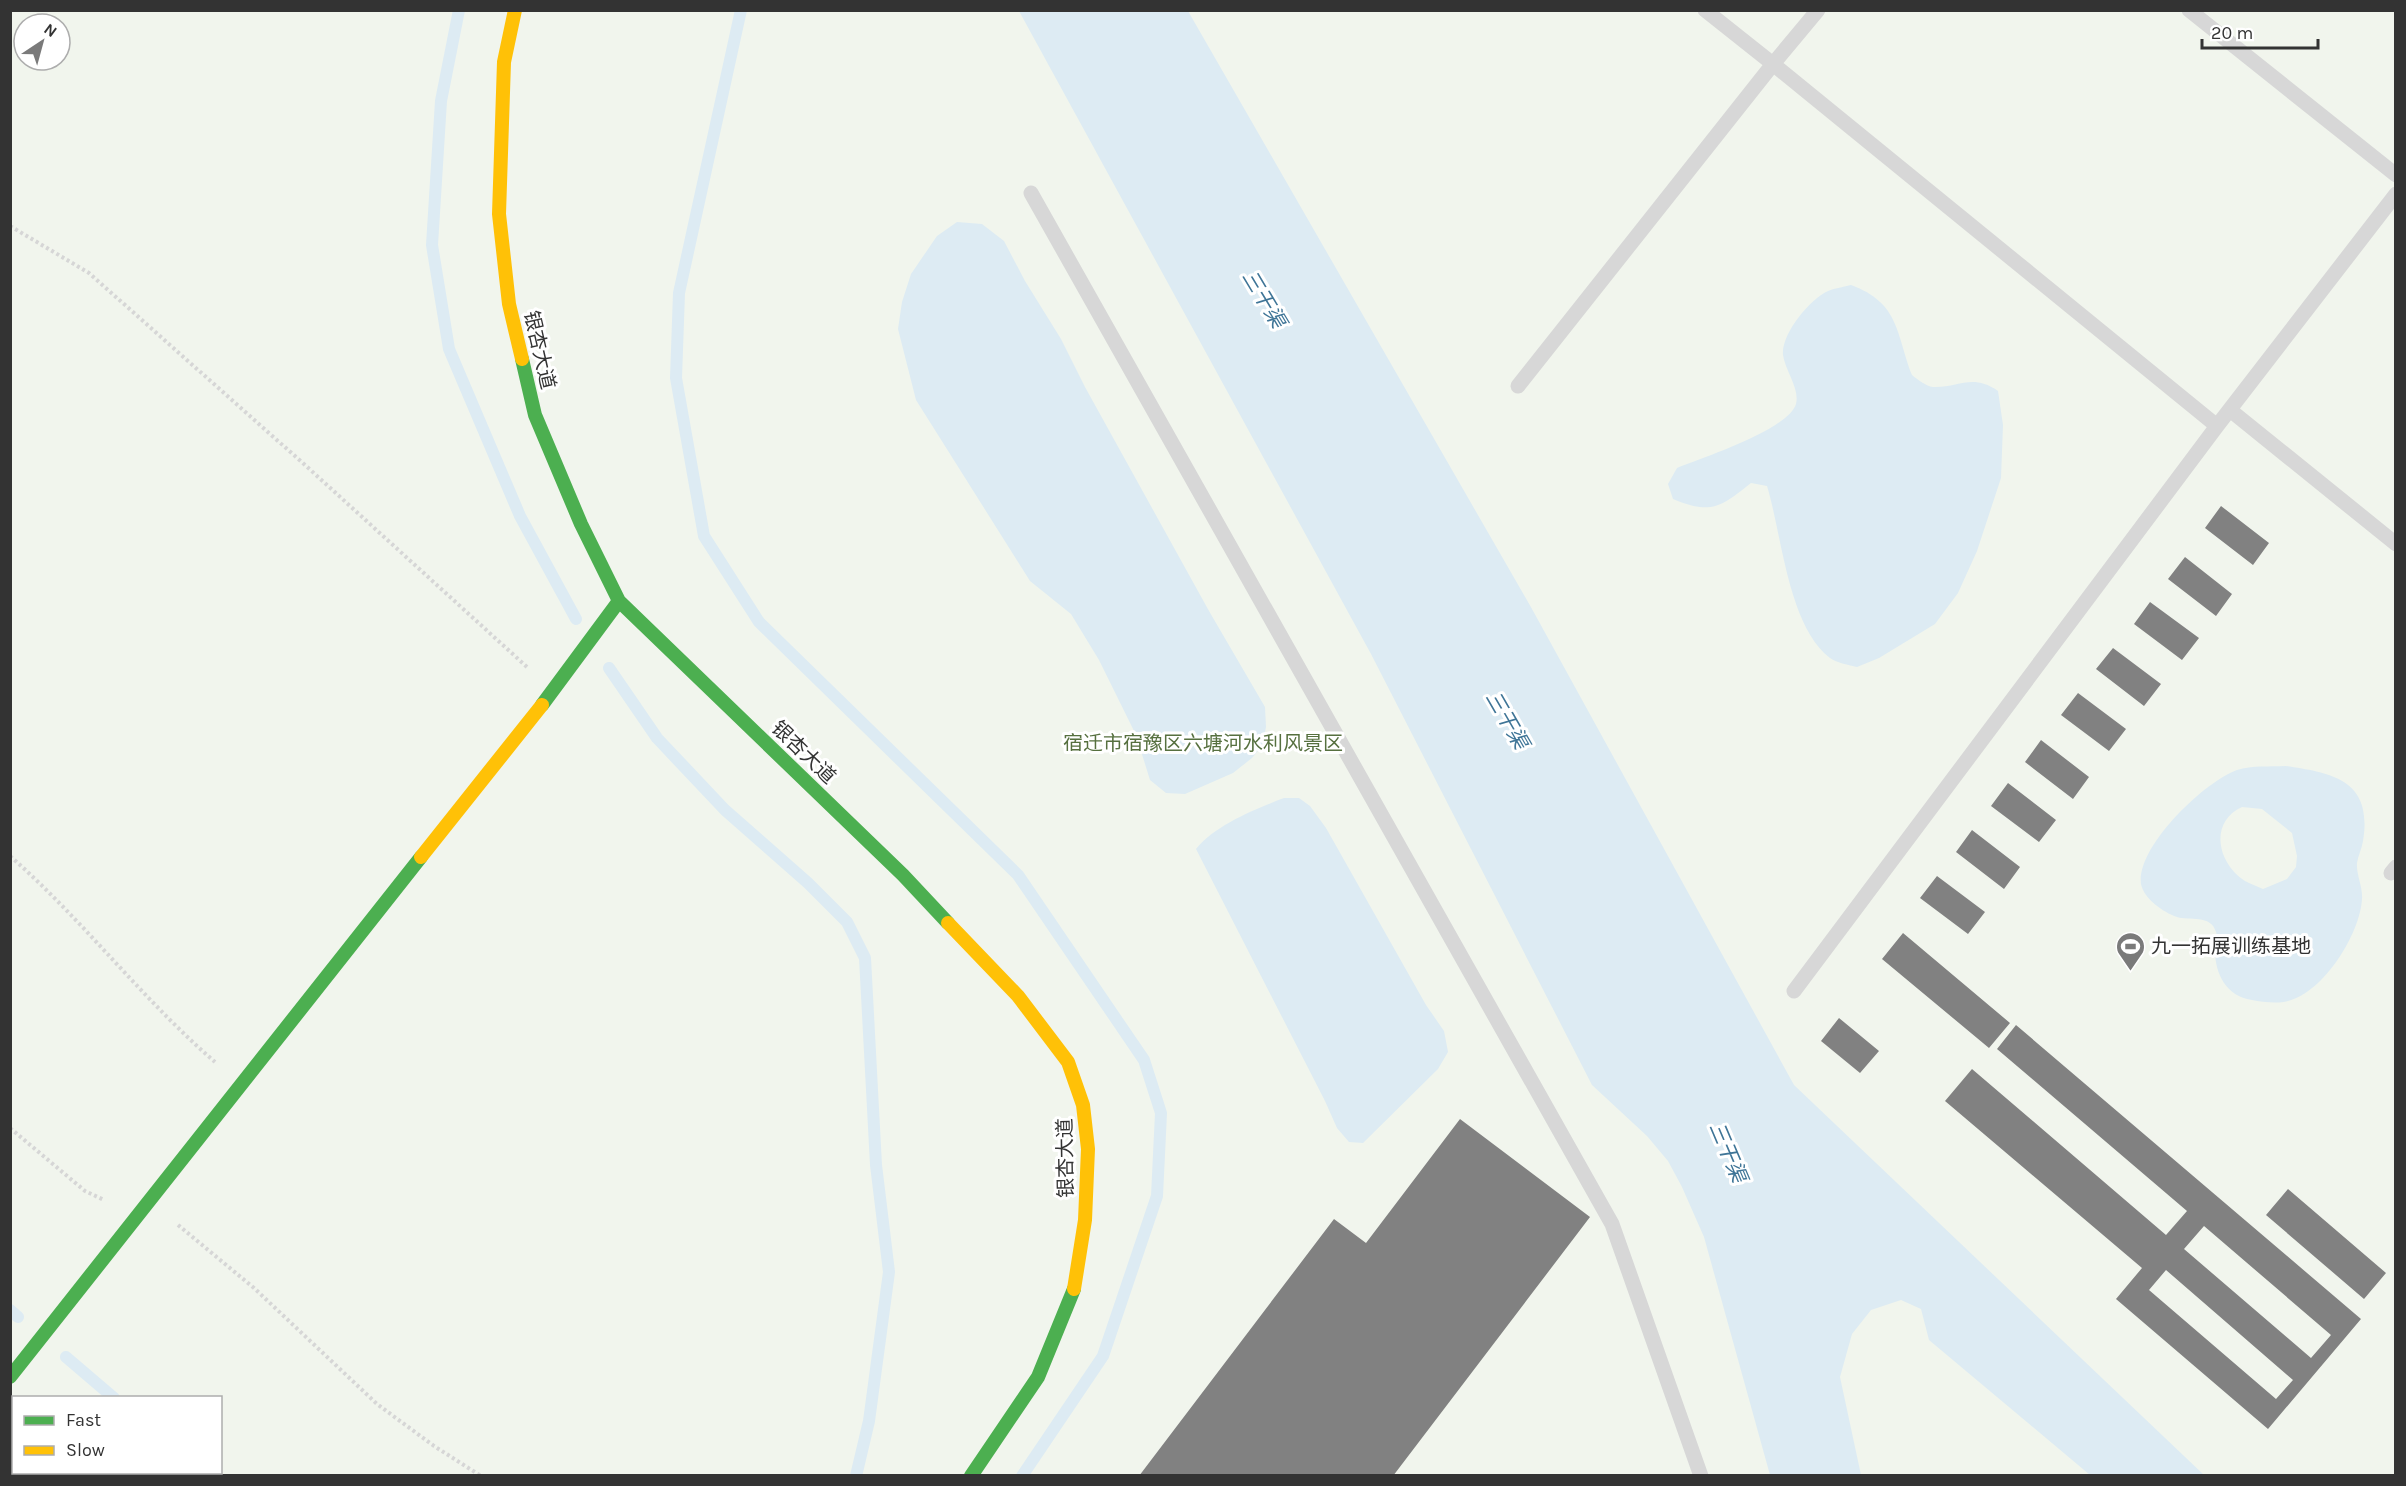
<svg xmlns="http://www.w3.org/2000/svg" width="2406" height="1486" font-family="Karla,'Noto Sans SC',sans-serif">
<rect width="100%" height="100%" fill="#fff"/>
<path fill="#f1f5ed" fill-rule="evenodd" d="M10 11H2395V1475H11ZM24 24H60V60H24ZM14 1398H220V1472H14Z"/>
<path fill="#ddebf3" fill-rule="evenodd" d="M1019 11H1188L1532 609 1794 1085 2204 1475H2090L1929 1340 1921 1309 1901 1300 1871 1310 1852 1334 1840 1377 1861 1475H1770L1704 1237 1682 1187 1668 1161 1647 1136 1592 1085 1371 654Z
M957 222 982 224 1004 241 1025 281 1061 339 1085 387 1209 611 1265 707 1266 727 1262 746 1252 758 1233 773 1185 794 1166 793 1150 780 1136 735 1099 660 1071 614 1030 581 916 400 898 329 902 302 911 274 937 236Z
M1851 285C1900 303 1896 334 1912 375 1918 380 1926 386 1933 387 1959 388 1972 373 1998 391L2003 425 2001 478 1977 551 1958 593 1935 624 1879 658 1857 667C1849 665 1837 663 1830 658 1788 626 1782 535 1767 486L1751 483C1721 507 1711 515 1673 499L1668 484 1677 468C1702 458 1788 430 1796 404 1800 389 1785 370 1783 355 1781 334 1810 299 1828 291 1835 288 1844 287 1851 285Z
M2286 766C2334 773 2373 781 2363 841 2362 848 2358 856 2357 863 2356 874 2363 887 2362 899 2360 934 2324 992 2288 1001 2278 1004 2262 1002 2252 1000 2226 996 2215 974 2215 950 2215 945 2218 937 2216 932 2211 914 2189 921 2177 917 2163 912 2144 899 2141 884 2136 847 2204 782 2237 770 2252 765 2270 767 2286 766ZM2242 807 2262 809 2292 833 2297 856 2296 867 2287 879 2263 889C2257 886 2250 884 2245 881 2217 863 2209 822 2242 807Z
M1284 798H1299L1310 806 1326 828 1426 1005 1444 1031 1448 1052 1438 1069 1363 1143 1349 1142 1337 1128 1325 1101 1196 849C1215 825 1255 809 1284 798Z"/>
<g fill="none" stroke-linecap="round" stroke-linejoin="round">
<path stroke="#ddebf3" stroke-width="12" d="M459 10 441 101 432 245 449 349 520 516 576 619
M741 10 679 293 676 378 704 536 759 622 1018 875 1144 1060 1161 1113 1157 1196 1103 1356 1022 1476
M609 668 657 738 725 810 808 883 847 922 865 958 876 1165 889 1272 869 1421 856 1476
M10 1310 18 1317
M66 1357 114 1398
M203 1472 207 1476"/>
</g>
<path fill="#818181" fill-rule="evenodd" d="M2221 506 2269 543 2253 565 2205 528Z
M2185 557 2232 594 2216 616 2168 579Z
M2150 602 2199 638 2182 660 2134 624Z
M2113 648 2161 684 2144 706 2096 669Z
M2078 693 2126 729 2109 751 2061 715Z
M2041 740 2089 777 2073 799 2025 762Z
M2008 783 2056 820 2039 842 1991 806Z
M1972 830 2020 867 2004 889 1956 852Z
M1937 876 1985 912 1968 934 1920 898Z
M1903 933 2010 1023 1989 1048 1882 959Z
M1839 1018 1879 1051 1860 1073 1821 1041Z
M2016 1025 2361 1319 2268 1429 2116 1299 2142 1268 1945 1101 1972 1069 2166 1235 2187 1211 1997 1049ZM2204 1226 2331 1335 2311 1358 2184 1249ZM2166 1270 2293 1380 2276 1399 2149 1290Z
M1460 1119 1590 1217 1393 1476H1139L1334 1219 1366 1243Z
M2288 1189 2386 1273 2364 1299 2266 1215Z"/>
<g fill="none" stroke-linecap="round" stroke-linejoin="round">
<path stroke="#d6d6d6" stroke-width="4" stroke-dasharray="3 3" stroke-linecap="butt" d="M10 226 89 273 305 465 527 667
M10 856C83 920 142 999 215 1062
M10 1128 85 1191 104 1200
M178 1225 254 1288 377 1404 434 1446 481 1476"/>
<path stroke="#d7d7d7" stroke-width="15" d="M1705 10 1773 64 1818 10
M2189 10 2396 175
M1031 193 1612 1224 1701 1476
M1518 386 1773 64 2217 426
M2230 410 2396 544
M2391 873 2396 867
M1794 991 2217 426 2396 194"/>
<path stroke="#4caf50" stroke-width="14" d="M522 359 535 415 581 524 619 601 903 875 948 923
M542 705 619 601
M10 1377 421 857
M971 1476 1038 1377 1074 1289"/>
<path stroke="#ffc107" stroke-width="14" d="M515 10 504 62 499 214 509 304 522 359
M421 857 542 705
M948 923 1018 996 1068 1062 1083 1105 1088 1149 1085 1220 1074 1289"/>
</g>
<defs>
<symbol id="stadium-pin" viewBox="-11 -11 22 30"><path d="M0 17L-7.5 6A9.5 9.5 0 1 1 7.5 6Z" fill="#7a7a7a" stroke="#fff"/><path d="M0-5a6.5 5 0 1 0 0 10a6.5 5 0 1 0 0-10ZM-3.5-1.8h7v3.6h-7Z" fill="#fff"/></symbol>
</defs>
<g fill-rule="evenodd">
<use href="#stadium-pin" x="2114" y="930" width="33" height="45"/>
</g>
<g text-anchor="middle" stroke-width="6" stroke-linejoin="round" paint-order="stroke">
<g font-size="20" fill="#333" stroke="#fff">
<text transform="translate(540 350) rotate(77)" y="7">银杏大道</text>
<text transform="translate(804 752) rotate(44)" y="7">银杏大道</text>
<text transform="translate(1065 1158) rotate(-91)" y="7">银杏大道</text>
</g>
<g font-size="20" fill="#56703f" stroke="#fff">
<text x="1203" y="750">宿迁市宿豫区六塘河水利风景区</text>
</g>
<g font-size="20" fill="#333" stroke="#fff" text-anchor="start">
<text x="2151" y="953">九一拓展训练基地</text>
</g>
<g font-size="21" font-style="italic" fill="#3f7597" stroke="#fff">
<text transform="translate(1264 299) rotate(59)" y="7">三干渠</text>
<text transform="translate(1507 720) rotate(60)" y="7">三干渠</text>
<text transform="translate(1728 1152) rotate(67)" y="7">三干渠</text>
</g>
</g>
<rect width="2406" height="1486" fill="none" stroke="#333333" stroke-width="24"/>
<rect x="12" y="1396" width="210" height="78" fill="#ffffff" stroke="#adadad" stroke-width="1.5"/>
<rect x="24" y="1416" width="30" height="9" fill="#4caf50" stroke="#adadad" stroke-width="1.5"/>
<text x="66" y="1426" font-size="18" fill="#333333">Fast</text>
<rect x="24" y="1446" width="30" height="9" fill="#ffc107" stroke="#adadad" stroke-width="1.5"/>
<text x="66" y="1456" font-size="18" fill="#333333">Slow</text>
<g transform="translate(42 42) rotate(36)"><circle r="28" fill="#ffffff" stroke="#adadad" stroke-width="1.5"/>
<path d="M0-4.5L10 22L0 15L-10 22Z" fill="#7a7a7a"/>
<text y="-9" font-size="16" font-weight="bold" text-anchor="middle" fill="#333333">N</text>
</g>
<path d="M2202 39v9h116v-9" fill="none" stroke="#333333" stroke-width="3"/>
<text x="2211" y="39" font-size="18" fill="#333333" stroke="#ffffff" stroke-width="4.5" paint-order="stroke">20 m</text>
</svg>
